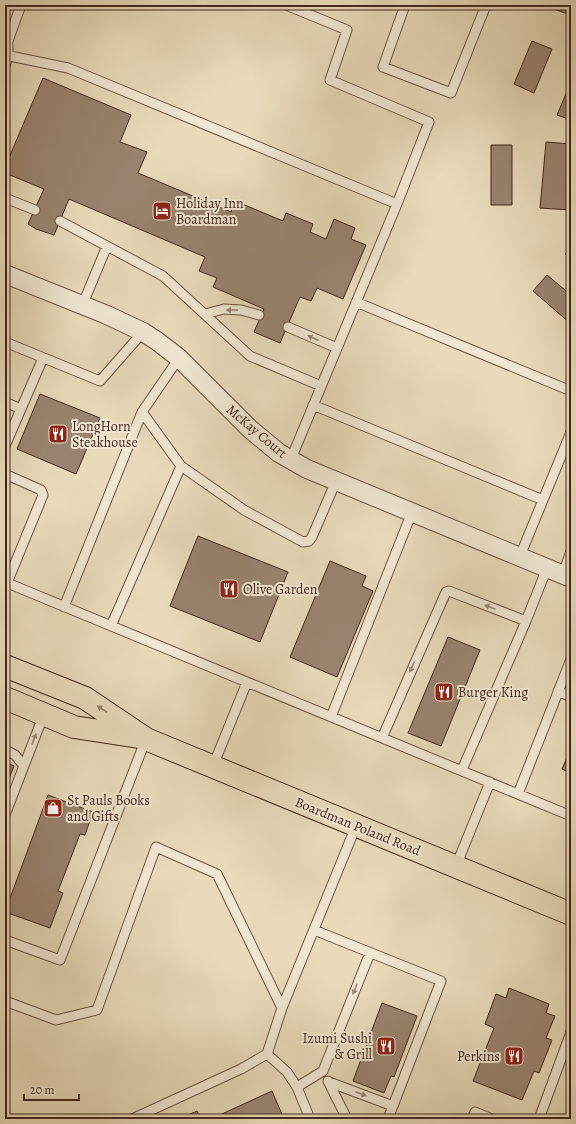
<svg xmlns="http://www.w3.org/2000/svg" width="576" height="1124" font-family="Alegreya,serif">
<rect width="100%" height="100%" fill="#e8daba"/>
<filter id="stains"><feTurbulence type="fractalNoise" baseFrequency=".005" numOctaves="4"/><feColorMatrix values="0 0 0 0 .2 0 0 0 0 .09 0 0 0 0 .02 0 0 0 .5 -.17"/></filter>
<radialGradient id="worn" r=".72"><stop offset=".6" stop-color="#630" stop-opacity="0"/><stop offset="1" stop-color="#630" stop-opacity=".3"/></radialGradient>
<path fill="#99846f" stroke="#44271d" d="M548 5H571V7L568 14 548 7Z
M532 41 552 49 534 93 514 84Z
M43 78 131 115 120 142 147 152 138 173 231 212 235 201 283 221 286 213 313 224 310 232 326 239 334 219 355 228 351 239 366 245 343 299 317 288 311 301 300 297 280 343 254 332 264 309 213 287 217 278 199 271 205 257 69 199 54 235 36 229 28 224 44 189 5 173V167Z
M571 82V120L557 115Z
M546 142 571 144V210L540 208Z
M491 145H512V205H491Z
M571 247V260L565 254Z
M547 275 571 295V324L533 291Z
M40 394 100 418 76 474 17 449Z
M198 536 288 572 260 642 170 606Z
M330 561 366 576 362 586 373 591 337 677 290 657Z
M448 637 480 650 441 746 408 733Z
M571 748V773L562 769Z
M5 762 14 766 5 789Z
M48 795 93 812 85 835 80 834 58 891 63 893 50 928 5 912Z
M509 988 549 1004 546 1013 555 1016 546 1038 552 1040 539 1073 534 1071 522 1100 473 1081 494 1028 485 1024 496 994 506 998Z
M382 1003 417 1016 394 1077 391 1076 384 1093 353 1081Z
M272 1091 284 1119H211Z
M197 1111 201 1119H179Z"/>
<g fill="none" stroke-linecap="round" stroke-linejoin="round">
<defs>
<path id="service" d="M286 5 347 30 330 80 429 122 397 204
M405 5 383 67 451 93 486 5
M5 55 68 68 397 204 291 459
M5 66 8 56V41L21 5
M5 198 35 210
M60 221 163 276 250 356 321 386
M356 302 571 391
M82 306 107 246
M205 314 224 309 241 310 259 315
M288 327 337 348
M5 342 100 381 143 332
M5 402 21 409
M313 405 543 500
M142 412 181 466 244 510 303 542 309 541 312 537 336 481
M5 446 43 358
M5 474 41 490 43 495 7 583
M520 556 571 432
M563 574 571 551
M5 582 571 816
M64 607 142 412 179 358
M111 626 181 466
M558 691 571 697
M331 717 412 512
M382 738 446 592 449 591 526 621
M5 750 15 755 24 766
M213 766 247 682
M462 770 526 621 547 568
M518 794 571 659
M5 815 44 714
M456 866 490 782
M314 930 441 981 388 1119
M5 940 60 960 146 739
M5 1001 56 1020 97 1010 156 847 217 874 282 1008
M267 1054 287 1072 297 1087 323 1071 370 953
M328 1081 347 1119
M329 1082 393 1106
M297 1087 310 1119
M132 1119 241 1069 267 1054 282 1008 356 826
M472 1119 475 1112 492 1119
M539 1119 571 1032"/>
<path id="minor" d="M5 274 107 315 143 332 157 341 179 358 250 429 279 453 307 469 571 578"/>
<path id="primary" d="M5 666 85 698 146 739 571 914
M5 698 74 727 139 737"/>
</defs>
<use href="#service" stroke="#6d5444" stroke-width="11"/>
<use href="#minor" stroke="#6d5444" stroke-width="20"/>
<use href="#primary" stroke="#44271d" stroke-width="24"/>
<use href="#service" stroke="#f0e7d2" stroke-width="9"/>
<use href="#minor" stroke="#f0e7d2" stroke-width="18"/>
<use href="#primary" stroke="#e8daba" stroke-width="22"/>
</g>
<defs><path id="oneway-solid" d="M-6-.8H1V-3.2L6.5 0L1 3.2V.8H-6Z"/></defs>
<g fill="#9a8778">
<use href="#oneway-solid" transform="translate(232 310) rotate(-179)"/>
<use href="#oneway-solid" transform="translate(313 338) rotate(-156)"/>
<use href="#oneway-solid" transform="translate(490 607) rotate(-159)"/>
<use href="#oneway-solid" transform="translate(412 667) rotate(114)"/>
<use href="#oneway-solid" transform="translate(34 739) rotate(-69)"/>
<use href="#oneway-solid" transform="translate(355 989) rotate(112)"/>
<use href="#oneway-solid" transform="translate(361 1094) rotate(21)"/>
</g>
<use fill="#96806c" href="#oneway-solid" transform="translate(102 709) rotate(-147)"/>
<defs>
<symbol id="hotel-square" viewBox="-11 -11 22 22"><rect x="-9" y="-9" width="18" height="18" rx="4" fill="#8f2418" stroke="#f0e7d2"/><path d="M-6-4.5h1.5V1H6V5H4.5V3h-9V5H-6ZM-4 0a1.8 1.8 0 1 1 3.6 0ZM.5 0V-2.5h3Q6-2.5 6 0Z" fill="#fff"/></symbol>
<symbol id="restaurant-square" viewBox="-11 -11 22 22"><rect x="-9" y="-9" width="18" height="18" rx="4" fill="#8f2418" stroke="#f0e7d2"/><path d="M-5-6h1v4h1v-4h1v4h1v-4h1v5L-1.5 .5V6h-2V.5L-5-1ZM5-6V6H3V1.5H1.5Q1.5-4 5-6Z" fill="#fff"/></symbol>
<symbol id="shop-square" viewBox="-11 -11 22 22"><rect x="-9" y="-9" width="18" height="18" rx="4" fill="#8f2418" stroke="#f0e7d2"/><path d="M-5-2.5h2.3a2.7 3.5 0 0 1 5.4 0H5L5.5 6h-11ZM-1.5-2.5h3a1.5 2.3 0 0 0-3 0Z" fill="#fff"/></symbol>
</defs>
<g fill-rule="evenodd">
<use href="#hotel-square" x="151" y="200" width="22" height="22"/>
<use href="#restaurant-square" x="47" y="423" width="22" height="22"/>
<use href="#restaurant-square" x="218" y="578" width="22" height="22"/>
<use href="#restaurant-square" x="433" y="681" width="22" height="22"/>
<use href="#shop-square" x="42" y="797" width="22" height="22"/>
<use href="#restaurant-square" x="375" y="1035" width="22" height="22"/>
<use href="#restaurant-square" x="503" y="1045" width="22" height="22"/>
</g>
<g text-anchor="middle" stroke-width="4" stroke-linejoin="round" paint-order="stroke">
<g font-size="14" fill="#44271d" stroke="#f0e7d2" text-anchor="start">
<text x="176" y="208">Holiday Inn<tspan x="176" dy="16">Boardman</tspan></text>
<text x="72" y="431">LongHorn<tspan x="72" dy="16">Steakhouse</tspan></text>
<text x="243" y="594">Olive Garden</text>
<text x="458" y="697">Burger King</text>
<text x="67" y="805">St Pauls Books<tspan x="67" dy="16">and Gifts</tspan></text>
<text x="372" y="1043" text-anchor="end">Izumi Sushi<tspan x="372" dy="16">&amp; Grill</tspan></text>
<text x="500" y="1061" text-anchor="end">Perkins</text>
</g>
<g font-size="14" fill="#44271d" stroke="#f0e7d2">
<text transform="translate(257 431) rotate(40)" y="5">McKay Court</text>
<text transform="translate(358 826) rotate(22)" y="5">Boardman Poland Road</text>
</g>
</g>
<rect width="576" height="1124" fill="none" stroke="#e8daba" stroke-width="20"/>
<rect x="6" y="6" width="564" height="1112" fill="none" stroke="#44271d" stroke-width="2"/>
<rect x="10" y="10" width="556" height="1104" fill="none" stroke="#44271d"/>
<path d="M24 1094v6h55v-6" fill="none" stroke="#44271d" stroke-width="2"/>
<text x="30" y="1094" font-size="12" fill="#44271d" stroke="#f0e7d2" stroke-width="3" paint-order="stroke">20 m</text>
<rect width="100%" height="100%" filter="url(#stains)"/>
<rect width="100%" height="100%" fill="url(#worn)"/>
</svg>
